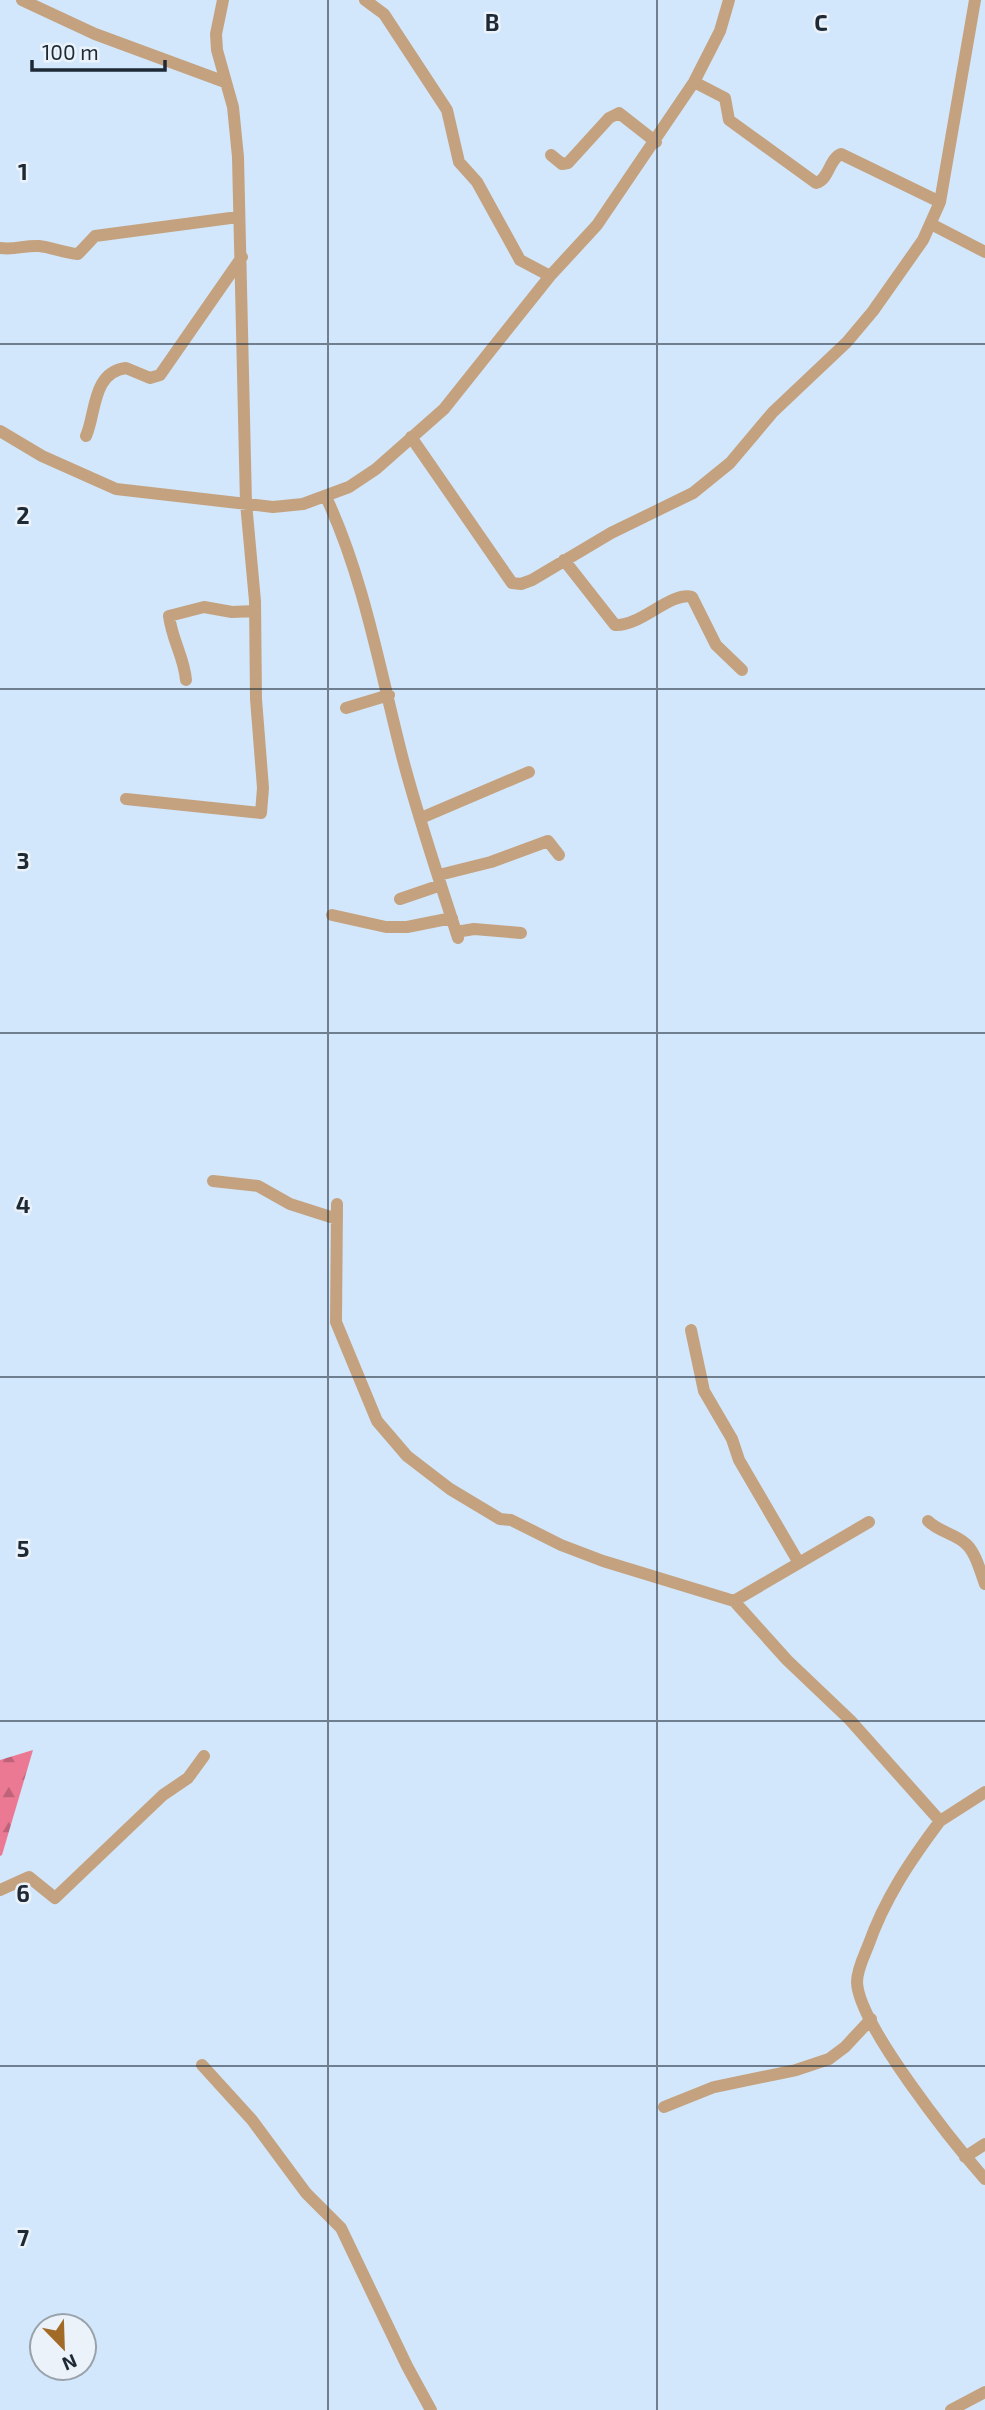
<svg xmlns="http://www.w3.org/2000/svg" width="985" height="2410" font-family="'Exo 2',sans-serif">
<defs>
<pattern id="forest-firs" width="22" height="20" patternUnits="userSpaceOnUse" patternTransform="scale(1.75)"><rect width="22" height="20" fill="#eb7993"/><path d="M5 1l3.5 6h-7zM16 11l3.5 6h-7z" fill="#be6379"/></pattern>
</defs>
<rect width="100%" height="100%" fill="#d2e7fb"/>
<path fill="url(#forest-firs)" d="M33 1750 2 1855 0 1856V1760Z"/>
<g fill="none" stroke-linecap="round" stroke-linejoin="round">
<path stroke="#c5a27f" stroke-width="12" d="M22 0 95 34 225 82
M365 0 384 14 447 110 459 162 477 182 520 260 550 276
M694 82 725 98 729 120 816 183C829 180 829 159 841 154L940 202
M551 155 562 164 568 163 609 118 619 113 656 142
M931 224 985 252
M0 248C16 250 25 245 39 246 51 247 64 253 78 254L95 236 238 217
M0 431 42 456 116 489 273 507 303 504 349 487 376 469 444 409 550 276 597 225 694 82 720 31 729 0
M86 436C96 414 92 372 126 368L150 378 160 375 242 257
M411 437 512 583 521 584 532 580 611 533 693 493 730 463 773 412 847 342 873 311 923 240 940 202 975 0
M326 497C363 576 379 665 400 748 416 812 438 875 458 938
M564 560 615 625C640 627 671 591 692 597L716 645 742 670
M186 680C184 657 172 640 169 616L204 607 232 612 255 611
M346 708 389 695
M126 799 261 813 263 788 256 699 255 601 246 503 238 157 233 107 217 50 216 34 223 0
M421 818 529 772
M439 875 491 862 548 841 559 855
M400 899 441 885
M332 915 386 927H407L452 918
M456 932 474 929 521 933
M213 1181 258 1186 290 1204 337 1219
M337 1204 336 1322 377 1421 407 1456 450 1489 500 1519 511 1520 561 1545 603 1561 734 1601 787 1660 850 1720 940 1821 985 1792
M691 1330 704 1391 732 1439 739 1460 799 1563
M928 1521C939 1532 956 1534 966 1544 976 1553 980 1571 985 1584
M734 1601 869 1522
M940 1821C910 1861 885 1898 868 1946 864 1956 857 1970 857 1982 858 2024 955 2145 985 2179
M0 1890 29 1877 55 1898 163 1795 188 1778 204 1756
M202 2065 252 2120 306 2193 341 2228 407 2366 431 2410
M664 2107 714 2087 796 2070 829 2059 845 2047 871 2019
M965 2157 985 2144
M951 2410 985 2392"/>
</g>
<path fill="none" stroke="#1d2a36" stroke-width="2" stroke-opacity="0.55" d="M328 0V2410M657 0V2410M0 344H985M0 689H985M0 1033H985M0 1377H985M0 1721H985M0 2066H985"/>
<g font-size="23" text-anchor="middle" font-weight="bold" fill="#1d2a36" stroke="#ebf2f9" stroke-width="5" stroke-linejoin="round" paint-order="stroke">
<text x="492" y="31">B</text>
<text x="821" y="31">C</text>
<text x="23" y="180">1</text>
<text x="23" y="524">2</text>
<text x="23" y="869">3</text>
<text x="23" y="1213">4</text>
<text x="23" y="1557">5</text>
<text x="23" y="1902">6</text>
<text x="23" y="2246">7</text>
</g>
<g transform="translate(63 2347) rotate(157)"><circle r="33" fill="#ebf2f9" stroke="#99a2ab" stroke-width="2"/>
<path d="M0-5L12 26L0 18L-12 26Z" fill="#a16a26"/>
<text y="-10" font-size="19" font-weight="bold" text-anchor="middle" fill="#1d2a36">N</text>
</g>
<path d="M32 60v10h133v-10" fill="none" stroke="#1d2a36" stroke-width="3.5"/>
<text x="42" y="60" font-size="21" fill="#1d2a36" stroke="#ebf2f9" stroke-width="5" paint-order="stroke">100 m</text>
</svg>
